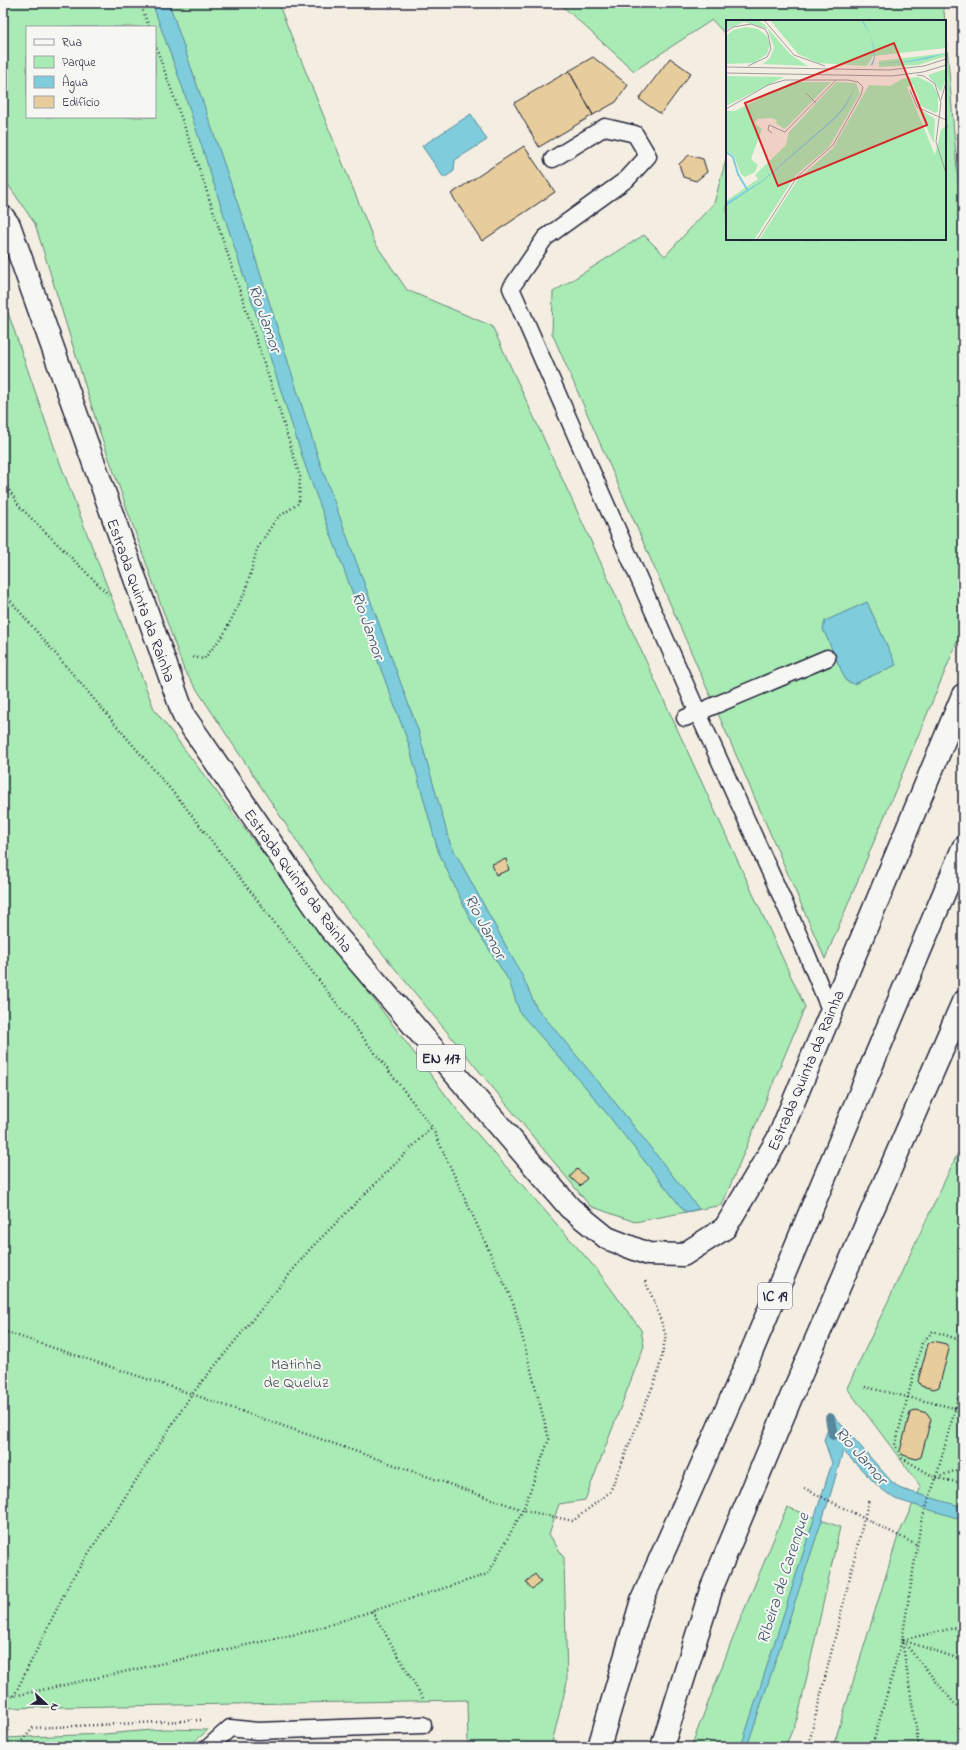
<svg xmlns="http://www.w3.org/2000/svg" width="966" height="1750" font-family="'Indie Flower',sans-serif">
<rect width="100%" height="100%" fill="#f3eee1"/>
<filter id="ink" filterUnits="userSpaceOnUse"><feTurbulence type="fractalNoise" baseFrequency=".025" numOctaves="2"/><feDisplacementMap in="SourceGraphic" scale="8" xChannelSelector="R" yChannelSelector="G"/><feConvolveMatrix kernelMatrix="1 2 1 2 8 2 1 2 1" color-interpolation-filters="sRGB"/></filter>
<g filter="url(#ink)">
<path fill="#a9ebb4" stroke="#668678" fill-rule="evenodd" d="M3 3H278L375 243 407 290 492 326 805 1007 722 1205 635 1222 590 1206 323 881 184 670 99 430 35 224 3 177ZM27 27H155V117H27Z
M559 3H943L945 21H727V36L712 20 634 71Z
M945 23 963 242V628L825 959 552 333 553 292 644 235 665 256 714 203 727 156V239H945Z
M3 298 57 455 154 709 464 1119 598 1271 641 1330 644 1346 585 1500 559 1504 549 1534 564 1558 567 1682 551 1747H468L467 1700 3 1708Z
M963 1142V1747H833L898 1536 921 1487 847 1388Z
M787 1507 840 1527 798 1717 785 1747H691L738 1625Z
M164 1729 208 1730 188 1747H3V1738L104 1734Z"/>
<path fill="#7eccdc" stroke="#59889c" d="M152 3H169L246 228 319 460 418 730 450 843 523 977 536 1007 606 1091 699 1209 685 1212 588 1090 520 1013 509 981 470 919 438 851 408 742 305 465 183 89Z
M471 114 487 140 455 160 454 171 444 178 422 146Z
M867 602 896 665 854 684 846 681 823 629 825 621Z
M833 1415 891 1481 901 1489 963 1507V1520L895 1499 879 1487 843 1451 830 1496 747 1747H741L832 1463 824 1440Z"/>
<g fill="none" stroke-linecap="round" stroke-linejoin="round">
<path stroke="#59889c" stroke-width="10" d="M830 1418 833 1435"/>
</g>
<path fill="#e7cd9c" stroke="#22223b" d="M593 57 628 85 616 102 593 115 569 71Z
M670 58 691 73 661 114 639 99Z
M569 71 593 115 539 147 514 103Z
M524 146 555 192 482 241 451 194Z
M689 155 703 159 707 172 696 181 683 177 679 164Z
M506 859 509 870 496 875 492 864Z
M577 1169 587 1178 580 1186 570 1177Z
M933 1341 946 1344 949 1349 939 1387 934 1389 921 1386 918 1381 928 1344Z
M915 1410 927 1413 931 1419 921 1457 916 1459 903 1455 900 1451 910 1413Z
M535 1574 541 1582 532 1589 526 1582Z"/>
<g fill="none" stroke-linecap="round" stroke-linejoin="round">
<defs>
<path id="lane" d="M553 159 605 127 635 134 648 156 627 179 545 238 511 288 698 713 801 940 831 1012
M685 718 827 658
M209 1747 230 1728 257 1731 423 1725"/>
<path id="primary" d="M3 217 9 225 184 716 329 927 570 1208 607 1238 648 1254 683 1255 725 1228 778 1139 963 695"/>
<path id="highway" d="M599 1747 642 1600 743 1372 963 848
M662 1747 712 1587 792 1395 963 1002"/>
</defs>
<use href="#lane" stroke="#22223b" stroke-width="19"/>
<use href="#primary" stroke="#22223b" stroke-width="25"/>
<use href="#highway" stroke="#22223b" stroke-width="25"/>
<path stroke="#22223b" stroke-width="2.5" stroke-dasharray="1 3" stroke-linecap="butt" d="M140 3 149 27
M155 44 197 162 274 393 300 477 299 503 276 519 257 549 246 590 224 634 204 659 193 657
M3 480 20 507 110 596
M3 592 183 804 432 1127 514 1305 549 1439 523 1510 488 1574 310 1631 14 1696H3
M3 1331 192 1394 523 1510 573 1521 610 1492 658 1373 666 1336 654 1301 645 1281
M963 1341 933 1331 922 1343 895 1445 902 1458 936 1478 963 1483
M865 1387 963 1410
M963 1406 955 1408 963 1416
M937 1477 963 1468
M804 1488 917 1545
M372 1611 424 1700
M963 1626 902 1640 963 1714
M14 1696 70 1582 192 1394 310 1249 432 1127
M17 1747 33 1728 201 1720
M808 1747 869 1499
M872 1747 902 1640 963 1660
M919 1747 902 1640 921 1522 936 1478 963 1380"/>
<use href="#lane" stroke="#f6f6f2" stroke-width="16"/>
<use href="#primary" stroke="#f6f6f2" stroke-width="22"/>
<use href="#highway" stroke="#f6f6f2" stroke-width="22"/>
</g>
</g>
<g text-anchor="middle" stroke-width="4" stroke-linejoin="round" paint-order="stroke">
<g fill="#f6f6f2" stroke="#626272" stroke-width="1">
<rect x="417" y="1045" width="48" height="26" rx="3"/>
<rect x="758" y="1283" width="34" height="26" rx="3"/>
</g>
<g font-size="15" font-weight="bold" fill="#22223b">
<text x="441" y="1063">EN 117</text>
<text x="775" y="1301">IC 19</text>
</g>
<g font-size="16" fill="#22223b" stroke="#f6f6f2">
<text transform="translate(142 600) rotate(70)" y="6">Estrada Quinta da Rainha</text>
<text transform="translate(299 880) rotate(54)" y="6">Estrada Quinta da Rainha</text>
<text transform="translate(805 1070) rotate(-67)" y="6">Estrada Quinta da Rainha</text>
</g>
<g font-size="16" fill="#445459" stroke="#f6f6f2">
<text x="296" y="1369">Matinha<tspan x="296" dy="18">de Queluz</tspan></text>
</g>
<g font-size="17" font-style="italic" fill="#3e556b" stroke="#f6f6f2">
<text transform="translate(266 318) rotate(71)" y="6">Rio Jamor</text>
<text transform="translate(369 625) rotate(71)" y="6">Rio Jamor</text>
<text transform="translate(486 926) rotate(62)" y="6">Rio Jamor</text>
<text transform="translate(862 1455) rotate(49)" y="6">Rio Jamor</text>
<text transform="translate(782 1578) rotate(-72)" y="6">Ribeira de Carenque</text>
</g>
</g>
<g transform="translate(726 20)">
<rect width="220" height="220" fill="#f3eee1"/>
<path d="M0 0H31L38 4 65 35 82 46 37 44 44 38 48 28 42 9 18 2 0 10ZM44 0H220V28L147 36 141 46 92 43 72 34ZM20 7 32 9 41 16 44 25 41 34 28 43 0 44V16L7 10ZM220 33V36L192 45 153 47V41ZM220 49V58L215 72 202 55ZM0 56 58 57 0 86ZM192 57 206 64 212 74V91L209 93 193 85 194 82 187 65 181 67 209 135 215 110 220 105V220H33L72 159 107 128 143 65 164 66 176 59ZM66 62H105L61 107 58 109 50 103 51 100 45 98 31 99 29 104 36 109 25 139 32 145 29 152 19 157 15 154 8 136 0 131V91H9ZM110 62 130 63 134 74 103 127 70 155 28 220H0V181L32 159 29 155 60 125 63 112ZM192 88 209 99 208 122H207Z" fill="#a9ebb4"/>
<path d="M135 0 138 2 144 14 148 27 149 38 147 44 182 41 220 33 201 39 182 42 148 44 144 46 148 38 147 27 144 14ZM131 64 120 86 109 99 37 161 0 186V183L37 160 108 98 119 85Z" fill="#7eccdc"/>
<path fill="none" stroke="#7eccdc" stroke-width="2" d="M0 132 7 137 12 154 22 171"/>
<path fill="none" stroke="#9f9c9f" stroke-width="1" d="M38 0 68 35 99 46M0 12 7 7 25 4 39 9 42 14 45 29 41 37 22 46M0 47 163 50 198 46 220 39M0 53 166 56 197 52 220 45M191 55 198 56 209 64 215 83M184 70 191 87 220 100M80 73 90 83M215 80 220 62M215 83 210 122 220 153M0 89 42 65 59 60H122L132 62 137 67 135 75 107 125 71 157 31 220M46 113 42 110 43 105 59 112 110 60"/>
<path fill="#d62828" fill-opacity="0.15" stroke="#d62828" stroke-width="2" d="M168 23 201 105 52 166 19 83Z"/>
<rect width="220" height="220" fill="none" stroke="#22223b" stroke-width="2"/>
</g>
<rect width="966" height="1750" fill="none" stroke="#f6f6f2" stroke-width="16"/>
<rect x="8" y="8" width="950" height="1734" fill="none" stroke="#22223b" stroke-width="1.5" filter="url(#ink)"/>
<rect x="26" y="26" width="130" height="92" fill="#f6f6f2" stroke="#a1a1a9"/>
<rect x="34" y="39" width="20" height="6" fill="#f6f6f2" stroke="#a1a1a9"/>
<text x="62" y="46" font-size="12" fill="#22223b">Rua</text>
<rect x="34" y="56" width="20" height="12" fill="#a9ebb4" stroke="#a1a1a9"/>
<text x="62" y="66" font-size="12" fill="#22223b">Parque</text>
<rect x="34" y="76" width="20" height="12" fill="#7eccdc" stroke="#a1a1a9"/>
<text x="62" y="86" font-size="12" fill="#22223b">Água</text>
<rect x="34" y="96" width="20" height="12" fill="#e7cd9c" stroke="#a1a1a9"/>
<text x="62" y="106" font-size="12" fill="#22223b">Edifício</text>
<g transform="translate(46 1704) rotate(112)" stroke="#f6f6f2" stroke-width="3" paint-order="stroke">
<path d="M0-3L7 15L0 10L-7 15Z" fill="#22223b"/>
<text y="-6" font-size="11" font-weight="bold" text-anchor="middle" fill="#22223b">N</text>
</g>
</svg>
